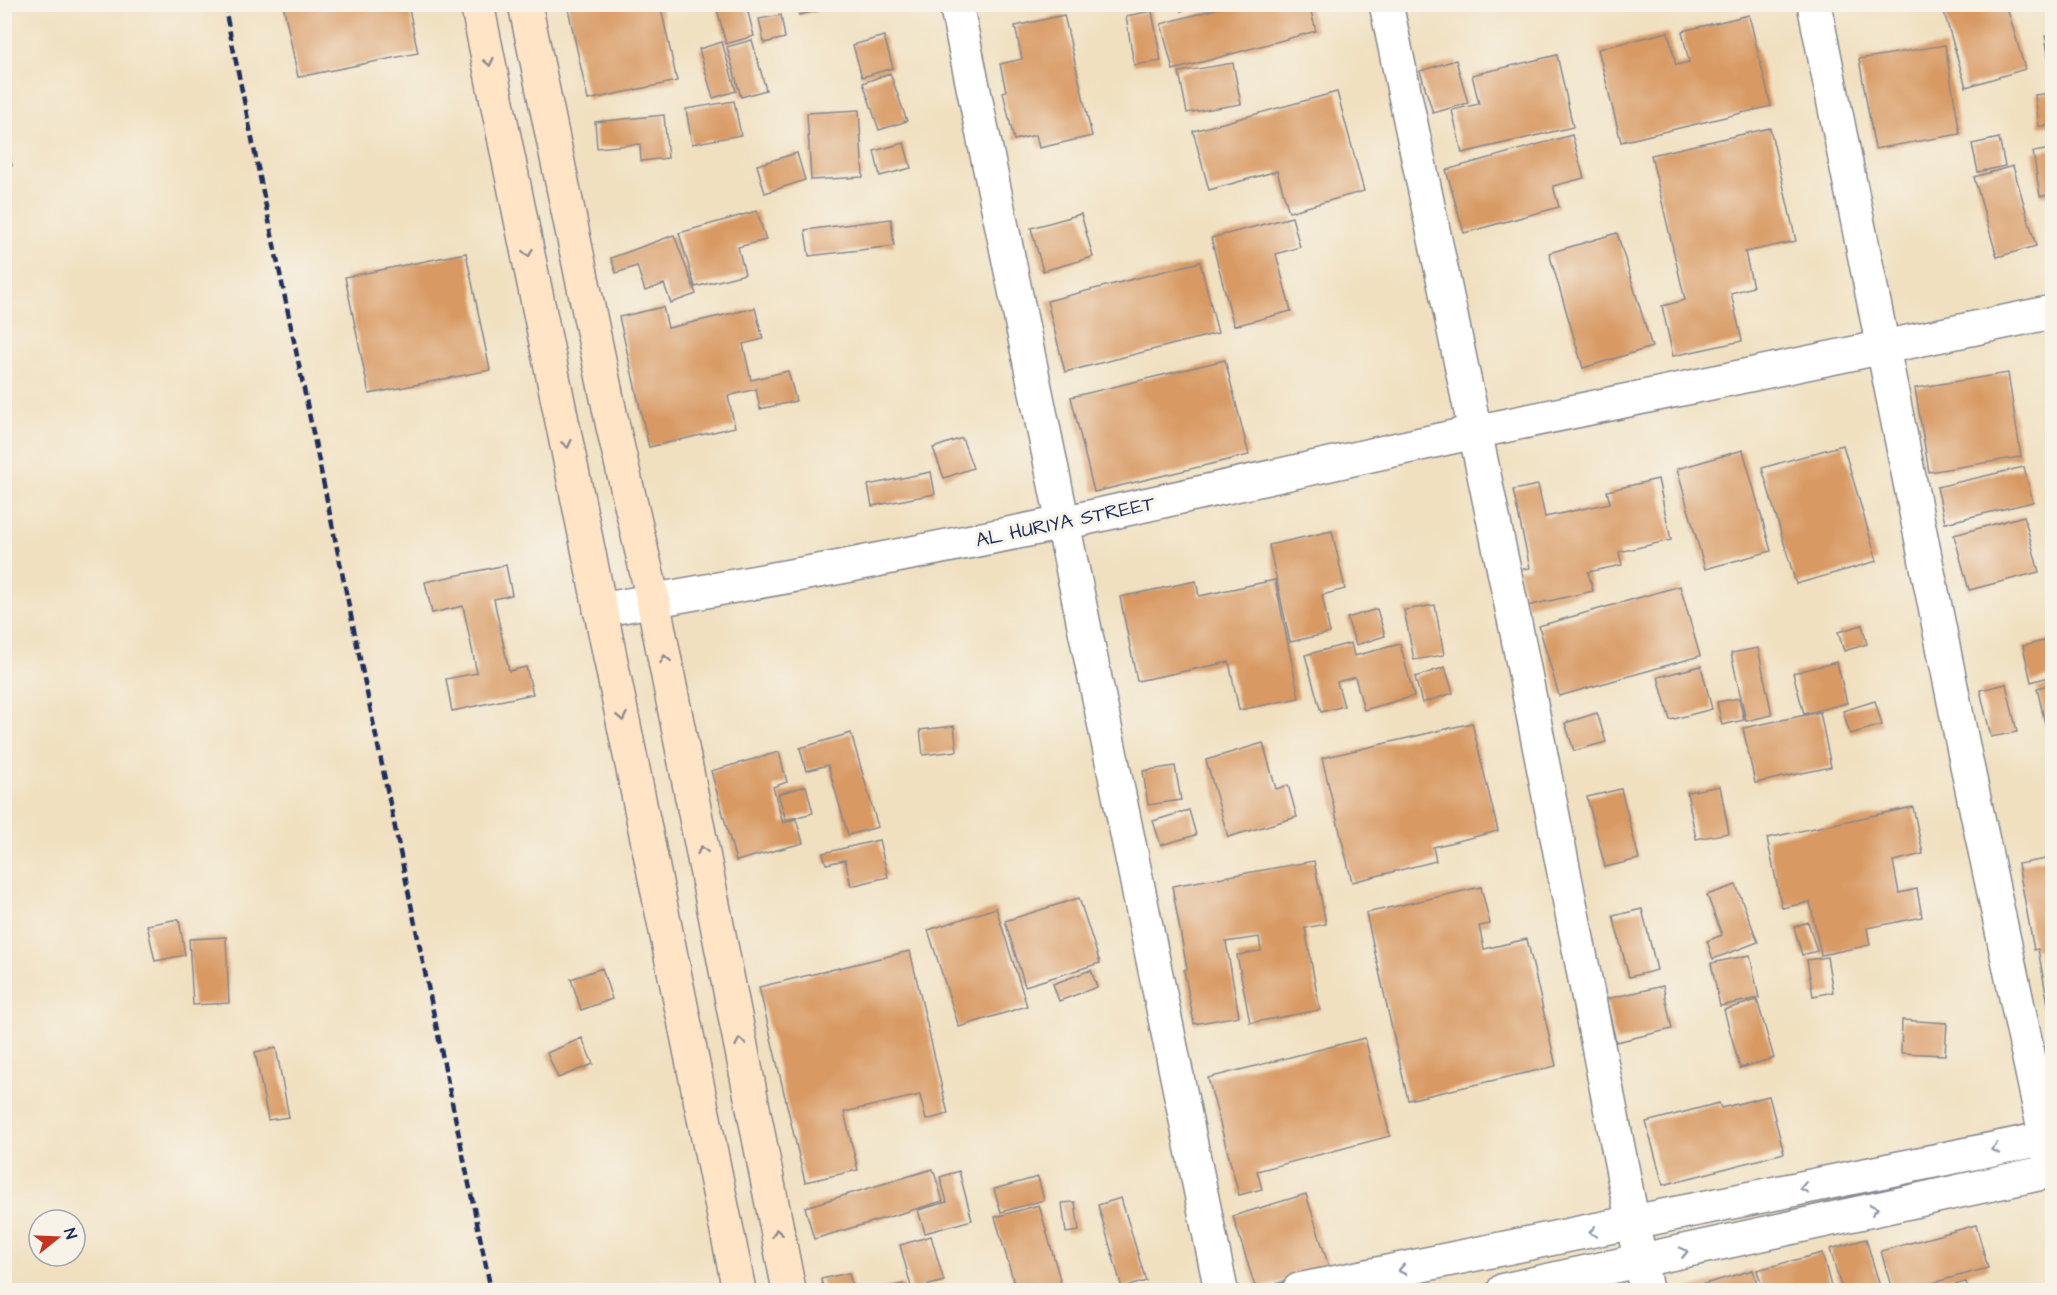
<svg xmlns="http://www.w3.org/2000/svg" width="2057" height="1295" font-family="'Architects Daughter',sans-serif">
<rect width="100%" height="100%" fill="#f7f3e8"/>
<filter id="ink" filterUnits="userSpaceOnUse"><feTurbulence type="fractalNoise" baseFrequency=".0167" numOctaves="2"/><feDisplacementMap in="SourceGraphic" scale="12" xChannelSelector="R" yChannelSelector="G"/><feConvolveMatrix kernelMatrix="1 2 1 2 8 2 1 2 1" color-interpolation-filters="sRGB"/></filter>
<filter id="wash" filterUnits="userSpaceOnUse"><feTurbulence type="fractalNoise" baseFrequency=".008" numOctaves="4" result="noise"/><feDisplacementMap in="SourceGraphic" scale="24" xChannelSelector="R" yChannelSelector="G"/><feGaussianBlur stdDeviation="1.35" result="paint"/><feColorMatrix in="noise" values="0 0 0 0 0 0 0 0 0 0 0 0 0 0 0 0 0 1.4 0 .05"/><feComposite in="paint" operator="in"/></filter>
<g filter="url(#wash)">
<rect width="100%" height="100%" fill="#f0e0c0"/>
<g id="blocks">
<path fill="#d89962" d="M283 4H408L418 53 298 77Z
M567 4H660L677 81 588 100Z
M732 4H746L754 36 726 44 717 9Z
M796 4H825L826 9 799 15Z
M1179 4H1200V5L1181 11Z
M1234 4H1309L1316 31 1173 70 1161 24Z
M1958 4H2006L2025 69 1966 87 1943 9Z
M1152 11 1161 61 1134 65 1126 16Z
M781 15 785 38 764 43 759 19Z
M1064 15 1092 136 1039 148 1036 135 1014 140 1003 92 1006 91 1000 64 1022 59 1015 26Z
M1749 15 1771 106 1621 142 1598 49 1668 32 1676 65 1689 62 1682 31Z
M2052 34V72H2051L2045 36Z
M884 36 893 68 862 77 853 45Z
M752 40 766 90 741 97 727 47Z
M722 42 736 91 713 98 699 49Z
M1945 45 1960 134 1875 149 1859 59Z
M1557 55 1573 127 1462 153 1452 110 1479 104 1472 75Z
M1456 60 1468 103 1433 113 1420 71Z
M1233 63 1241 104 1187 113 1179 72Z
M890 73 907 121 879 130 863 83Z
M1337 92 1364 191 1289 212 1277 171 1209 190 1193 131Z
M2052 93V125L2039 126 2035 95Z
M734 101 741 135 692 144 686 109Z
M859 110 863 177 811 180 807 113Z
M664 115 668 158 641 161 640 144 597 148 595 122Z
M1770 128 1796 241 1745 252 1753 287 1731 293 1742 341 1673 356 1662 306 1685 300 1651 155Z
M4 134 12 166 4 167Z
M1572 135 1584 178 1553 186 1559 207 1464 233 1446 170Z
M1999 138 2005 166 1978 172 1972 144Z
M904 143 911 168 880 176 874 151Z
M2052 149V195L2040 196 2033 152Z
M797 153 805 180 765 193 757 165Z
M2013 166 2036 246 1997 257 1974 177Z
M757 211 766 240 738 247 745 274 695 287 679 233Z
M1081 214 1093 257 1043 271 1031 228Z
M1292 217 1300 247 1276 254 1291 311 1234 326 1211 238Z
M891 219 894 246 809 256 805 230Z
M1617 233 1652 347 1583 368 1549 253Z
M674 235 696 294 671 303 664 284 645 291 637 266 616 273 611 258Z
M466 253 490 370 369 394 345 277Z
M1200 262 1218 333 1065 372 1047 301Z
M663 307 668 328 755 308 763 339 743 344 751 380 788 371 796 401 760 409 756 389 728 396 735 427 649 447 619 317Z
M1225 360 1249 455 1094 492 1071 397Z
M2008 373 2021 457 1929 472 1915 388Z
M962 438 973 468 944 478 933 448Z
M1843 445 1877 561 1796 584 1762 468Z
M1743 450 1771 551 1705 569 1677 469Z
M2024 467 2033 502 1945 523 1937 487Z
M931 472 935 494 872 506 868 485Z
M1658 479 1671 540 1619 552 1622 565 1588 572 1593 591 1527 606 1519 570 1530 568 1513 490 1538 485 1545 517 1610 503 1607 491Z
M2024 516 2039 572 1969 590 1954 535Z
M1332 531 1345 589 1322 595 1330 633 1290 642 1269 545Z
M506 565 512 595 494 599 509 671 526 667 533 694 452 711 446 679 477 673 463 606 432 613 425 582Z
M1275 580 1299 698 1239 710 1229 662 1137 681 1120 597 1196 581 1199 596Z
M1680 586 1700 656 1559 696 1539 626Z
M1435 605 1444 655 1414 660 1404 610Z
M1377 609 1385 636 1356 645 1347 618Z
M1862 625 1867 644 1844 651 1838 632Z
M2052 639V676L2031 682 2023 646Z
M1351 643 1354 656 1400 644 1414 696 1364 710 1355 677 1337 682 1344 706 1321 712 1305 655Z
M1758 648 1772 715 1746 721 1731 653Z
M1837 662 1847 703 1804 714 1793 673Z
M1701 666 1712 709 1670 720 1658 677Z
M1445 667 1453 693 1422 703 1415 677Z
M2006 684 2017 732 1991 737 1980 690Z
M2052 684V727L2046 728 2037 688Z
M1739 698 1744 720 1722 725 1717 702Z
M1875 701 1882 725 1850 734 1843 711Z
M1820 712 1831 767 1755 783 1743 728Z
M1597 713 1606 742 1574 751 1565 723Z
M1472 723 1498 831 1433 847 1436 861 1352 882 1322 758Z
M954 726 957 751 923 755 920 730Z
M851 733 878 827 848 835 828 765 806 771 800 748Z
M1263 743 1276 789 1288 785 1297 817 1228 837 1206 760Z
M779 752 787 782 773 787 783 823 796 819 803 843 736 861 711 771Z
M1175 766 1181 800 1148 805 1143 771Z
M806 786 813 813 786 820 778 794Z
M1720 786 1729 833 1696 839 1687 792Z
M1621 789 1639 859 1605 867 1587 797Z
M1913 807 1923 854 1893 861 1899 893 1917 889 1922 917 1867 928 1870 945 1821 955 1810 902 1782 908 1767 838Z
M1189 810 1196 835 1161 845 1153 821Z
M879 840 888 877 851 886 845 860 826 864 823 853Z
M2052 858V1010H2049L2038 949 2034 950 2018 864Z
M1314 861 1326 924 1305 928 1320 1010 1250 1023 1237 955 1261 951 1259 937 1226 942 1239 1016 1194 1024 1184 970 1187 969 1172 886Z
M1736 885 1758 942 1713 959 1707 941 1722 935 1707 895Z
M1481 887 1490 924 1479 926 1484 949 1527 939 1556 1066 1408 1100 1366 913Z
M1079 898 1100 963 1025 986 1005 921Z
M996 908 1027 1006 959 1027 928 930Z
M1642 909 1657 970 1629 977 1613 916Z
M179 919 185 955 155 961 147 925Z
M1808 922 1817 951 1802 955 1794 927Z
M226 937 229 1003 193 1005 189 939Z
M910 951 948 1114 926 1120 920 1095 844 1112 858 1170 805 1182 759 987Z
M1750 955 1759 998 1720 1006 1711 963Z
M1827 957 1833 992 1813 996 1807 960Z
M602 968 612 999 581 1010 571 979Z
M1091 970 1097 987 1059 1001 1053 984Z
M1663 986 1672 1029 1616 1042 1606 999Z
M1757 1000 1774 1058 1740 1068 1724 1010Z
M1902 1020 1947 1023 1945 1055 1901 1053Z
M582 1038 593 1064 558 1078 547 1053Z
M1365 1038 1390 1136 1257 1171 1262 1189 1239 1195 1208 1078Z
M276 1048 289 1117 268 1120 255 1052Z
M1769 1096 1784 1153 1663 1185 1646 1122 1719 1103 1721 1108Z
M933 1169 943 1201 814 1239 805 1207Z
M959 1171 972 1220 925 1233 918 1210 947 1202 940 1177Z
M1038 1177 1044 1200 1001 1212 994 1189Z
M1306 1194 1329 1267 1256 1290 1233 1216Z
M1121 1198 1146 1281 1122 1288 1098 1205Z
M1075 1202 1079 1231 1066 1233 1062 1203Z
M1039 1205 1063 1290H1016L995 1217Z
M1976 1225 1988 1268 1906 1290H1892L1881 1251Z
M931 1236 944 1281 912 1290 900 1245Z
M1866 1239 1881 1290H1842L1830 1249Z
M1822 1253 1832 1290H1763L1757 1270Z
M1753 1270 1759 1290H1684Z
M849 1273 853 1290H824L821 1279Z
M1966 1282 1969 1290H1937Z
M903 1284 904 1290H877Z"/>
</g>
</g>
<g filter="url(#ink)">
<use href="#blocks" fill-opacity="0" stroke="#86888f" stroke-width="1.5"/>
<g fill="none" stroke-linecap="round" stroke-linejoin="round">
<defs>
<path id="minor" d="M956 4 1221 1290
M1386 4 1517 633 1646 1290
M1814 4 1965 756 2052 1167
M600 610 841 567 1063 523 1475 432 2052 312"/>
<path id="tertiary" d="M1299 1290 2052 1137
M1504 1290 2052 1171"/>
<path id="secondary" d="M477 4 739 1290
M525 4 613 427 653 600 789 1290"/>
</defs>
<use href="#minor" stroke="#86888f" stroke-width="36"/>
<use href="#tertiary" stroke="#86888f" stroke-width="36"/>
<use href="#secondary" stroke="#86888f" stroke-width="36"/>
<use href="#minor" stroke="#fff" stroke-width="33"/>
<use href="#tertiary" stroke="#fff" stroke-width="33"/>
<use href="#secondary" stroke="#ffe4c6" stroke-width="33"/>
<path stroke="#1b2f5e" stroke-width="4.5" stroke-dasharray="9 4.5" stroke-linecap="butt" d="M224 4 491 1290"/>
</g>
<defs><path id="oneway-chevron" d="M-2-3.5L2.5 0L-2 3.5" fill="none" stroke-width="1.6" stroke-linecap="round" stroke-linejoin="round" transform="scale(1.5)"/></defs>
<g stroke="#8d8a92">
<use href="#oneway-chevron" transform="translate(489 62) rotate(78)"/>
<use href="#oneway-chevron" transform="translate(528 253) rotate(79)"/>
<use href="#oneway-chevron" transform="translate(567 444) rotate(78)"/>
<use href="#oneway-chevron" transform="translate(665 659) rotate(-101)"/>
<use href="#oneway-chevron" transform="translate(622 717) rotate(79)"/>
<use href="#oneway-chevron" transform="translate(702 850) rotate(-101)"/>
<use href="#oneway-chevron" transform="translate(740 1042) rotate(-101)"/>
<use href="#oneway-chevron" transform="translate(777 1233) rotate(-101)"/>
</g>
<g stroke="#8d97ae">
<use href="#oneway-chevron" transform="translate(1995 1149) rotate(168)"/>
<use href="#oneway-chevron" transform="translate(1804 1188) rotate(168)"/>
<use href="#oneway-chevron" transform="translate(1874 1209) rotate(-12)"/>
<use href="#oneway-chevron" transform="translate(1593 1232) rotate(168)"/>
<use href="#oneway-chevron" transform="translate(1684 1252) rotate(-13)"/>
<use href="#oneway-chevron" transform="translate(1402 1270) rotate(169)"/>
</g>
</g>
<g text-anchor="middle" stroke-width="6" stroke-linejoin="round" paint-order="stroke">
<g font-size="20" fill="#1b2f5e" stroke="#f7f3e8">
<text transform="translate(1065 521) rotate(-12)" y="7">AL HURIYA STREET</text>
</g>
</g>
<rect width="2057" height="1295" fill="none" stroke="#f7f3e8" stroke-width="24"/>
<g transform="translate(57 1238) rotate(72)"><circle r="28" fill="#f7f3e8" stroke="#9fa5b1" stroke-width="1.5"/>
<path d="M0-4.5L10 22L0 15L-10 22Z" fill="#c8321e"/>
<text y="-9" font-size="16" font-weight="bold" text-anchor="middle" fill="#1b2f5e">N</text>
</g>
</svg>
